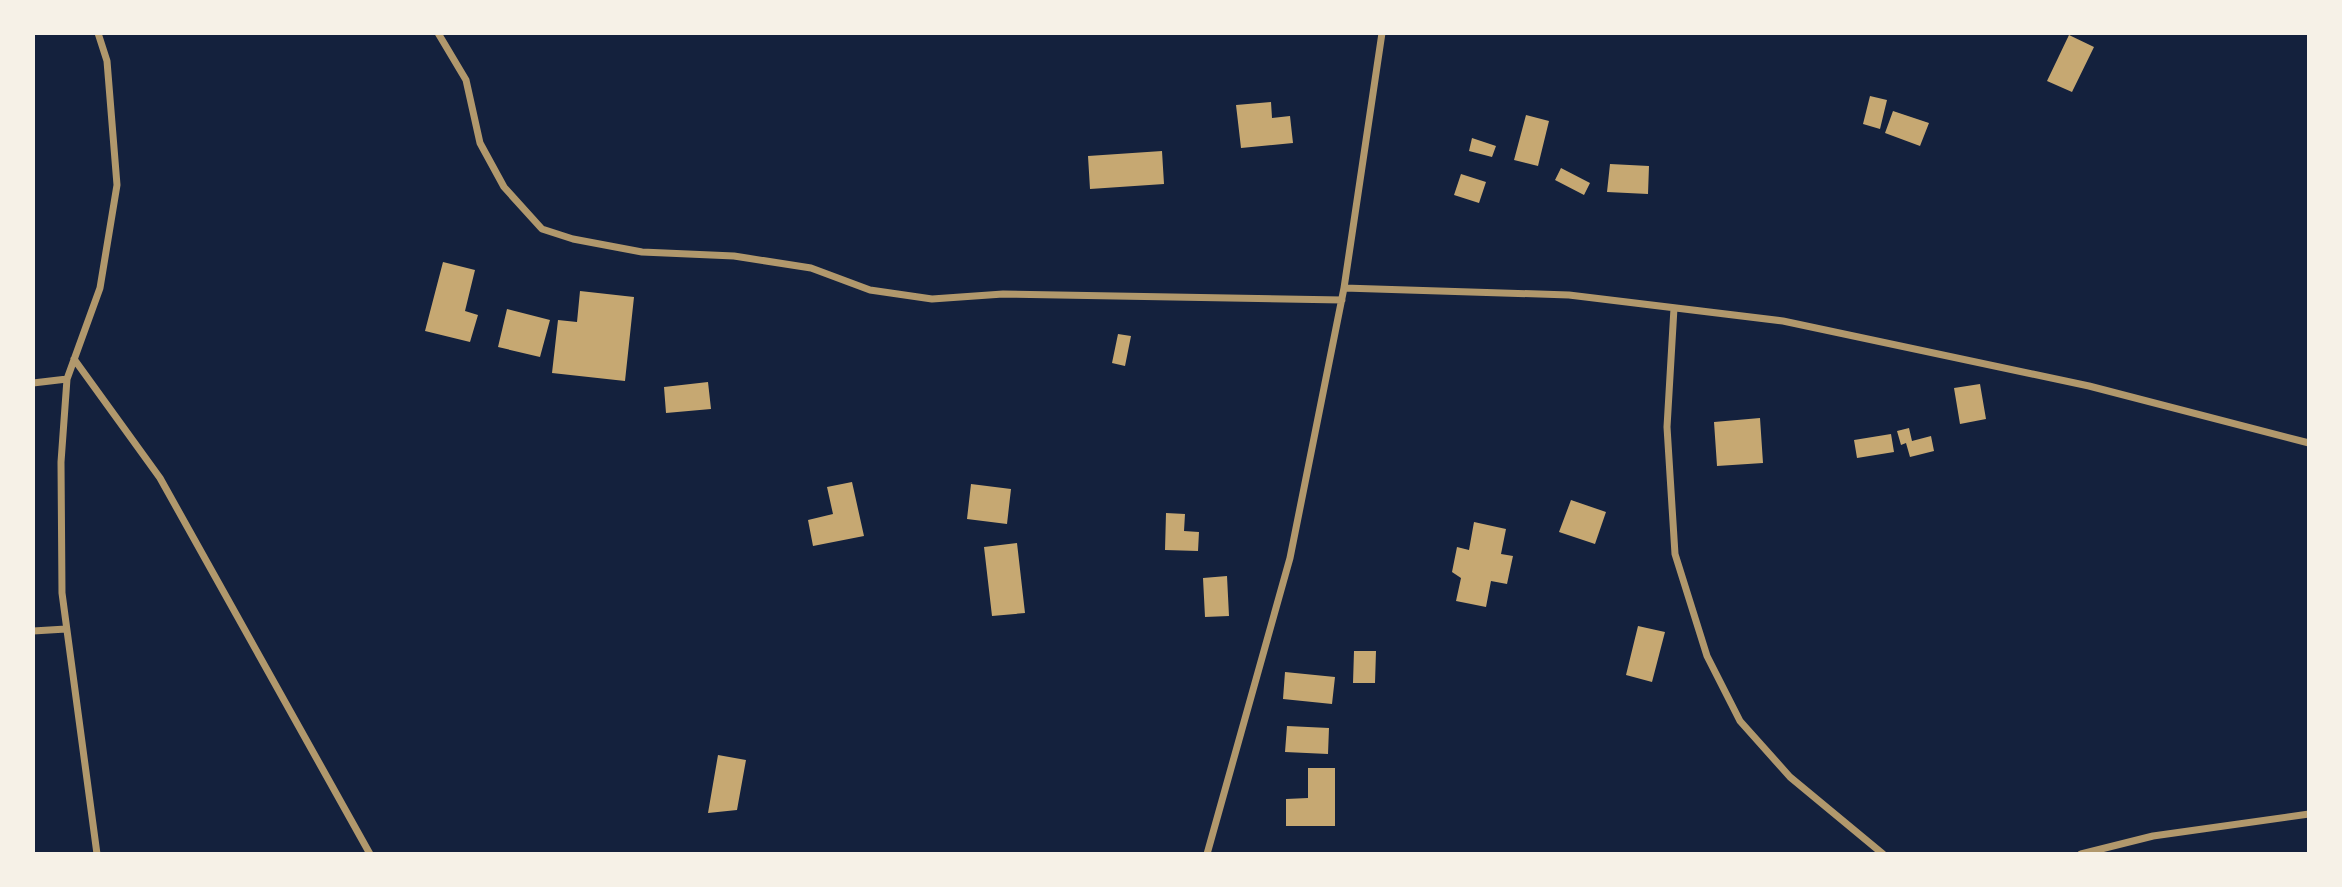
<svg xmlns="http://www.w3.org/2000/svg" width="2342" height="887" font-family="'Public Sans',sans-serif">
<rect width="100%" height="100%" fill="#14213d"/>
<path fill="#c6a872" d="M2069 35 2094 47 2072 92 2047 81Z
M1870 96 1887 100 1880 129 1863 124Z
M1271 102 1272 118 1290 116 1293 143 1241 148 1236 105Z
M1893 111 1929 123 1920 146 1885 133Z
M1526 115 1549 121 1538 166 1514 160Z
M1472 138 1496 146 1492 157 1469 151Z
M1162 151 1164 184 1090 189 1088 156Z
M1610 164 1649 166 1648 194 1607 192Z
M1561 168 1590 183 1584 195 1555 180Z
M1461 174 1486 182 1479 203 1454 195Z
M443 262 475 270 465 311 478 315 470 342 425 331Z
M580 291 634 297 625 381 552 373 558 320 577 322Z
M507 309 550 320 540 357 498 347Z
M1118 334 1131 336 1125 366 1112 363Z
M708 382 711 409 666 413 664 387Z
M1980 384 1986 419 1960 424 1954 388Z
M1760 418 1763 463 1717 466 1714 422Z
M1909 428 1912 441 1931 436 1934 451 1910 457 1906 443 1901 445 1897 431Z
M1891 434 1894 452 1857 458 1854 440Z
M852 482 864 536 813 546 808 520 833 514 827 487Z
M971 484 1011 489 1007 524 967 519Z
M1571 500 1606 512 1595 544 1559 532Z
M1166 513 1185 514 1184 531 1199 532 1198 551 1165 550Z
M1474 522 1506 529 1501 554 1513 556 1507 584 1491 581 1486 607 1456 601 1461 578 1452 572 1457 547 1469 550Z
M1017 543 1025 613 992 616 984 547Z
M1227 576 1229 616 1205 617 1203 578Z
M1638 626 1665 632 1652 682 1626 675Z
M1354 651H1376L1375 683H1353Z
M1285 672 1335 677 1332 704 1283 699Z
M1287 726 1329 728 1328 754 1285 752Z
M718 755 746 760 737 810 708 813Z
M1308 768H1335V826H1286V799L1308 798Z"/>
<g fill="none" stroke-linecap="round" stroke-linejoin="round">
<path stroke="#b1986c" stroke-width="7" d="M438 33 466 80 480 143 504 187 542 229 573 239 642 252 734 256 811 268 870 290 932 299 1003 294 1342 300
M1344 288 1569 295 1783 321 2089 386 2309 443
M1674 308 1667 427 1675 554 1707 656 1740 721 1790 777 1883 854
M74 359 160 478 370 854
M33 383 67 379
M33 631 66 629
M97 854 62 593 61 462 67 379 100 288 117 185 107 61 98 33
M1207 854 1290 558 1344 288 1382 33
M2081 854 2153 836 2309 814"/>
</g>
<rect width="2342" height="887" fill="none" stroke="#f6f1e7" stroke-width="70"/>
</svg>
